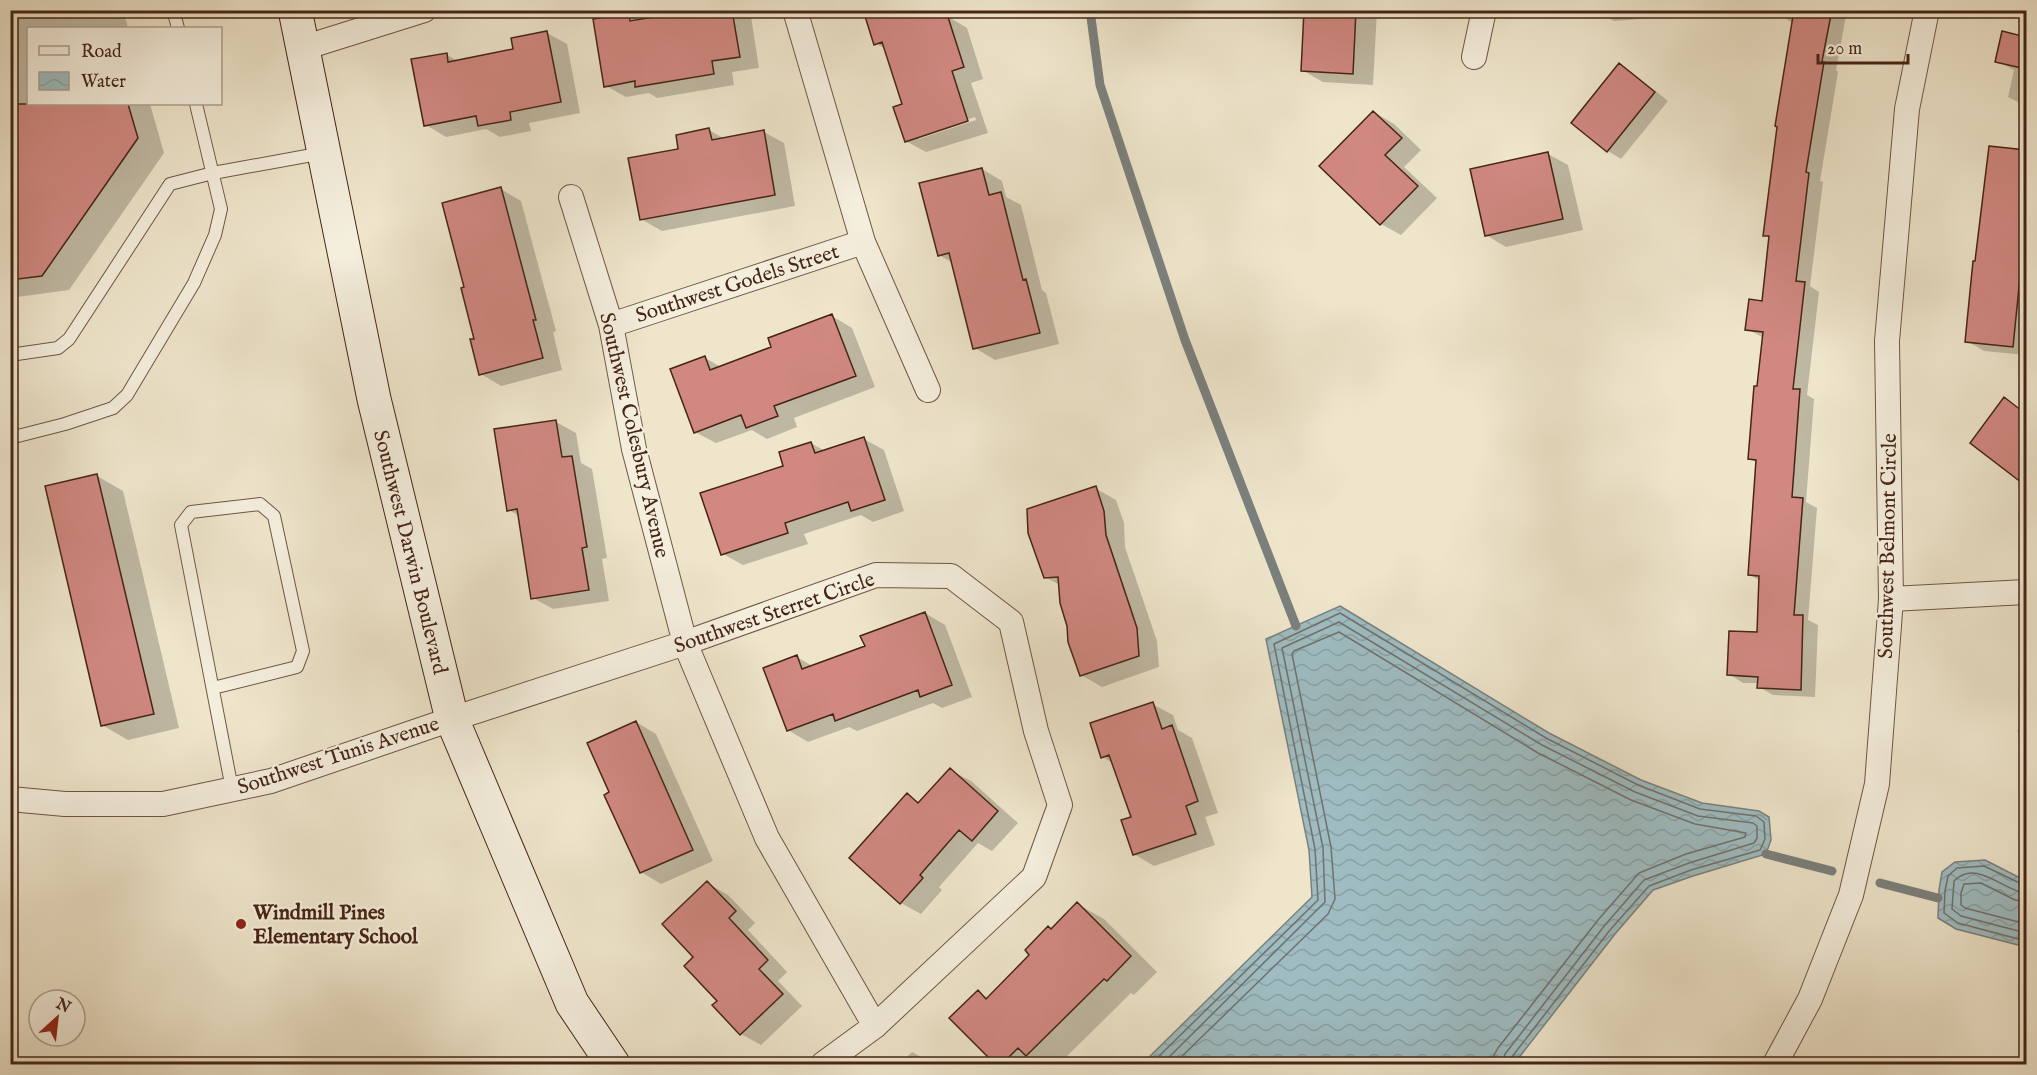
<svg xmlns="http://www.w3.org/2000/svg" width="2037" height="1075" font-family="'IM FELL English',serif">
<defs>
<pattern id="water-waves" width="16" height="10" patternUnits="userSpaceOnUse" patternTransform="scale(1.5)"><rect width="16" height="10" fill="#9ebcc1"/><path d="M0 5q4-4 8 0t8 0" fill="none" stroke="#89a1a5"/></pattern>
</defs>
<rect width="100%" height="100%" fill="#eee5cb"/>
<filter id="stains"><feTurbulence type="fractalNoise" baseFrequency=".00333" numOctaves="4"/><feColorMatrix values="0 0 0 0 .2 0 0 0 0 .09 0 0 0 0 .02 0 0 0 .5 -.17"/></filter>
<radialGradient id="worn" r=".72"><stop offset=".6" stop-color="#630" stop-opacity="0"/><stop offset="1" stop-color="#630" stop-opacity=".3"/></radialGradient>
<path fill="url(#water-waves)" stroke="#7b807d" stroke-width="1.5" d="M1340 606 1549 733 1641 780 1702 803 1759 811 1769 817 1771 840 1766 854 1693 876 1653 890 1615 934 1514 1064H1142L1312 897 1309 850 1266 639Z
M1985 860 2026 881V947L1956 929 1938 918 1939 890 1942 872 1955 862Z"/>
<path fill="#0003" fill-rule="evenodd" d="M10 10H123L128 28H28V104H150L164 153 69 290 10 298V89L13 86 10 78Z
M697 10H750L759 68 732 72 734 85 657 98 649 93 626 97 606 86 629 14 641 21Z
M864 10H949L952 19 967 28 983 79 971 83 988 133 926 152 906 141 904 105 886 49 876 44ZM975 117 976 120 919 139V135Z
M1306 10H1377L1373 85 1323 82 1302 70Z
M1595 10H1675L1676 16 1614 21Z
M1787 10H1847L1836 70 1838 72 1820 181 1823 182 1810 286 1819 292 1807 395 1814 399 1806 502 1817 508 1808 620 1818 625 1815 697 1773 695 1759 687V683H1743L1729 674 1758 634 1760 581 1749 574 1757 463 1750 458 1764 338 1747 329 1763 302 1770 238 1765 235 1793 23 1785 18Z
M547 33 567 44 580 113 529 123 531 131 500 137 486 129 446 137 426 125 446 54 459 62 515 51Z
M2003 33 2026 39V106L2008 97 2014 70 1997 61Z
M1619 65 1633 73 1668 101 1621 159 1608 151 1573 123Z
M1374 112 1394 124 1421 150 1404 167 1437 198 1401 235 1381 224Z
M709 130 725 139 764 132 784 143 795 206 662 231 641 219 680 150Z
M1990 147 2026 152V355L1984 351 1967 341Z
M1548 154 1568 165 1583 230 1506 247 1486 235Z
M982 169 1002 181 1006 197 1021 205 1042 290 1046 293 1059 344 995 360 975 348 953 263 939 255Z
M501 189 521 201 556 331 553 332 562 370 501 386 481 374 476 340Z
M832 316 852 328 875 387 794 418 797 427 767 439 752 430 716 443 695 432 705 358 721 367 773 348Z
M2004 399 2026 412V484L1972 443Z
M556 422 576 433 581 463 592 469 607 558 602 559 609 601 553 609 533 598 519 516 509 510Z
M864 439 884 450 904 511 873 522 861 515 804 534 808 544 743 565 723 554 785 467 811 443 825 451Z
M97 476 123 491 179 728 128 740 102 725Z
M1095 488 1116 500 1124 523 1125 547 1157 641 1159 667 1102 687 1081 675 1060 585 1045 577Z
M925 613 945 625 972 697 942 708 933 703 857 731 849 727 808 742 788 730 797 657 814 667 867 647Z
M1152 704 1173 715 1178 730 1192 738 1218 813 1205 817 1215 845 1154 866 1134 854 1133 818 1114 764 1103 757Z
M2026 720V739L2017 731Z
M636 722 656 734 713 861 661 884 641 872 611 793Z
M950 770 971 781 1018 823 992 851 978 843 939 887 942 890 921 914 901 903 907 795 921 803Z
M707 883 728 895 755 923 748 930 787 972 778 981 802 1006 761 1045 741 1034 719 1001 695 957Z
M1077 904 1104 919 1157 972 1134 995 1131 993 1059 1064H998L978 992 988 998 1031 956Z
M912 1052 932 1063 933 1064H899Z"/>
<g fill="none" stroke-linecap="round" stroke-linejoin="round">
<path stroke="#72706c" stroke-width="1.5" d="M2026 886 1984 866 1957 868 1948 876 1945 891 1944 913 1958 923 2026 941
M2026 893C2004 892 1977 858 1954 881L1952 909 1961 916 2026 933
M2026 902 2015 900 1981 883 1964 884 1961 893V905L1965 908 2026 924
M1151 1064 1318 900 1315 849 1274 644 1340 613 1546 738 1638 785 1700 809 1756 816 1764 822 1765 839 1760 850 1691 870 1649 886 1610 930 1511 1058 1510 1064
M1162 1064 1325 902 1323 848 1282 648 1339 622 1542 745 1635 792 1698 816 1753 823 1757 826V838L1754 843 1689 863 1644 880 1605 925 1505 1054 1502 1064
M1174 1064 1328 914 1335 899 1331 847 1292 654 1294 651 1339 632 1538 753 1631 800 1695 824 1746 833 1745 837 1686 854 1639 873 1598 920 1498 1048 1494 1055 1493 1064"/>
<path stroke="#7b807d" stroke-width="9" d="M1090 10 1100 85 1185 340 1296 626
M1766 854 1832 871
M1880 883 1938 898"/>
</g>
<path fill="#d08881" stroke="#462516" stroke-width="1.5" d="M696 10H732L740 57 712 61 714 74 635 87V81L604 87 593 19 629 13 630 21Z
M863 10H934L936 17 947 14 964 67 952 71 968 121 905 142 893 107 902 104 882 42 874 45Z
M1304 10H1356L1353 74 1301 71Z
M1794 10H1832L1822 61 1824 62 1806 172 1809 173 1796 281 1805 282 1793 389H1800L1792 497 1803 498 1794 615H1803L1801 690 1757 688 1758 677 1727 675 1729 631 1757 632 1759 576 1748 575 1756 460 1748 459 1754 386H1757L1763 332 1745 330 1749 299 1762 301 1769 236H1763L1777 127 1775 126Z
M547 31 561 102 510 112 511 120 478 126 476 116 424 126 411 59 447 53 448 62 513 49 511 38Z
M2002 31 2026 37V69L1995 62Z
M1619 63 1655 92 1607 152 1571 123Z
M10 104H128L138 138 42 276 10 280Z
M1373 111 1402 138 1385 155 1418 186 1380 225 1319 166Z
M709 128 712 140 764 130 775 195 640 220 628 158 678 149 676 135Z
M1989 146 2026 150V227H2025L2013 347 1965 342 1973 261H1975Z
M1548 152 1563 219 1485 236 1470 169Z
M982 168 989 195 1001 192 1023 280 1026 279 1040 333 973 349 949 253 938 256 919 183Z
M501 187 536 320H533L543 358 479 375 470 339H474L461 288 464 287 442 203Z
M832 314 856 376 774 406 778 416 746 428 741 415 694 433 670 369 705 356 710 370 771 347 768 338Z
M2004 397 2026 414V486L1970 443Z
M556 420 562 457 572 456 587 547 582 548 589 590 531 599 517 509 507 511 494 429Z
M864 437 885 500 851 511 848 502 785 523 788 533 721 555 700 493 783 466 779 452 811 442 815 453Z
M97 474 154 714 101 726 45 486Z
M1096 486 1104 511 1106 535 1137 628 1139 656 1080 676 1068 642 1067 626 1060 603 1058 577 1044 578 1028 533 1027 509Z
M925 612 952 685 920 697 918 690 835 721 833 714 787 731 763 668 797 655 802 669 865 646 860 636Z
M1153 702 1162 729 1172 725 1198 801 1186 806 1196 834 1133 855 1121 820 1131 817 1109 755 1101 758 1090 723Z
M636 721 693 850 640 873 604 795 609 792 587 743Z
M950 768 998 811 972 841 959 830 920 875 923 878 900 904 849 858 907 793 918 803Z
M707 881 736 911 729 918 768 960 759 969 783 994 740 1035 712 1005 717 1001 684 966 693 957 662 924Z
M1077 902 1131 956 1107 981 1104 979 1026 1056 1018 1048 1001 1065H996L949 1018 978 990 986 999 1029 955 1025 950 1048 926 1051 929Z"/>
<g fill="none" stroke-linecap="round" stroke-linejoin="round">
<defs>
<path id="lane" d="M173 10 178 28
M10 355 58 348 69 339 170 184 213 173 323 153
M10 438 65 424 113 408 127 395 194 283 215 235 221 209 196 104
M213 688 297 667 303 651 274 516 260 504 191 512 181 525 232 789"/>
<path id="street" d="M795 10 863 242 928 390
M303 48 424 10
M1474 57 1484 10
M571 197 611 325 634 449 685 643 767 838 875 1026
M611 325 863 242
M1891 599 2026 592
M10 799 65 804H163L271 781 452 719 685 643 876 575 951 576 1011 622 1036 731 1060 805 1034 877 875 1026 823 1064
M1775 1064 1810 999 1851 895 1877 784 1891 599 1887 341 1907 109 1927 10"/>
<path id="secondary" d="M295 10 374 399 452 719 572 1003 613 1064"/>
</defs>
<use href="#lane" stroke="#705543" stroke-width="14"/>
<use href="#street" stroke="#705543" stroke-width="26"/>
<use href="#secondary" stroke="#462516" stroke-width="35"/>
<use href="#lane" stroke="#f4eedd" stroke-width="12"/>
<use href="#street" stroke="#f4eedd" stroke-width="24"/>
<use href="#secondary" stroke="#f4eedd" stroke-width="33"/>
</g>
<circle fill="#8f2418" stroke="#f4eedd" stroke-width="2" cx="241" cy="924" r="6"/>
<g text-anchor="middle" stroke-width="4.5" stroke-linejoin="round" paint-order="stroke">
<g font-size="21" fill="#462516" stroke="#f4eedd">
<text transform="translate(737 283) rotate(-18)" y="7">Southwest Godels Street</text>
<text transform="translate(635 435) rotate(77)" y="7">Southwest Colesbury Avenue</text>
<text transform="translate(1887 546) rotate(-89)" y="7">Southwest Belmont Circle</text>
<text transform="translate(411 552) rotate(76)" y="7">Southwest Darwin Boulevard</text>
<text transform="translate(774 612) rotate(-19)" y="7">Southwest Sterret Circle</text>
<text transform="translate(338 755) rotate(-18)" y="7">Southwest Tunis Avenue</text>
</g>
<g font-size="21" font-weight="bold" fill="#462516" stroke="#f4eedd" text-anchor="start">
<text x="253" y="919">Windmill Pines<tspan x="253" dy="24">Elementary School</tspan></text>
</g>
</g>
<rect width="2037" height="1075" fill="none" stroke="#eee5cb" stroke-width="36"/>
<rect x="12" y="12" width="2013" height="1051" fill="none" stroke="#462516" stroke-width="3"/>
<rect x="18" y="18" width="2001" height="1039" fill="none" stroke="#462516" stroke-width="1.5"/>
<rect x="27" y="27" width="195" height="78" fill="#f4eedd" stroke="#ae9e8d" stroke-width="1.5"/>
<rect x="39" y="46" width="30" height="9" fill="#f4eedd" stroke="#ae9e8d" stroke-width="1.5"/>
<text x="81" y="57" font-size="18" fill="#462516">Road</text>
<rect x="39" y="72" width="30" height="18" fill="url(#water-waves)" stroke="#ae9e8d" stroke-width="1.5"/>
<text x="81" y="87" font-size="18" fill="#462516">Water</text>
<g transform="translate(57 1018) rotate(27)"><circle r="28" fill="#f4eedd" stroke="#ae9e8d" stroke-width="1.5"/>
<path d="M0-4.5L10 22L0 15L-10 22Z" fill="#8f2418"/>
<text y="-9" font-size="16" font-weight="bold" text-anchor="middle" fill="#462516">N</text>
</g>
<path d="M1818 54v9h90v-9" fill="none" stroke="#462516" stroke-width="3"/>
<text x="1827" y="54" font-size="18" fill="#462516" stroke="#f4eedd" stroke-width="4.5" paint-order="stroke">20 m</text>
<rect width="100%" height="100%" filter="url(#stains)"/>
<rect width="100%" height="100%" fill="url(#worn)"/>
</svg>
